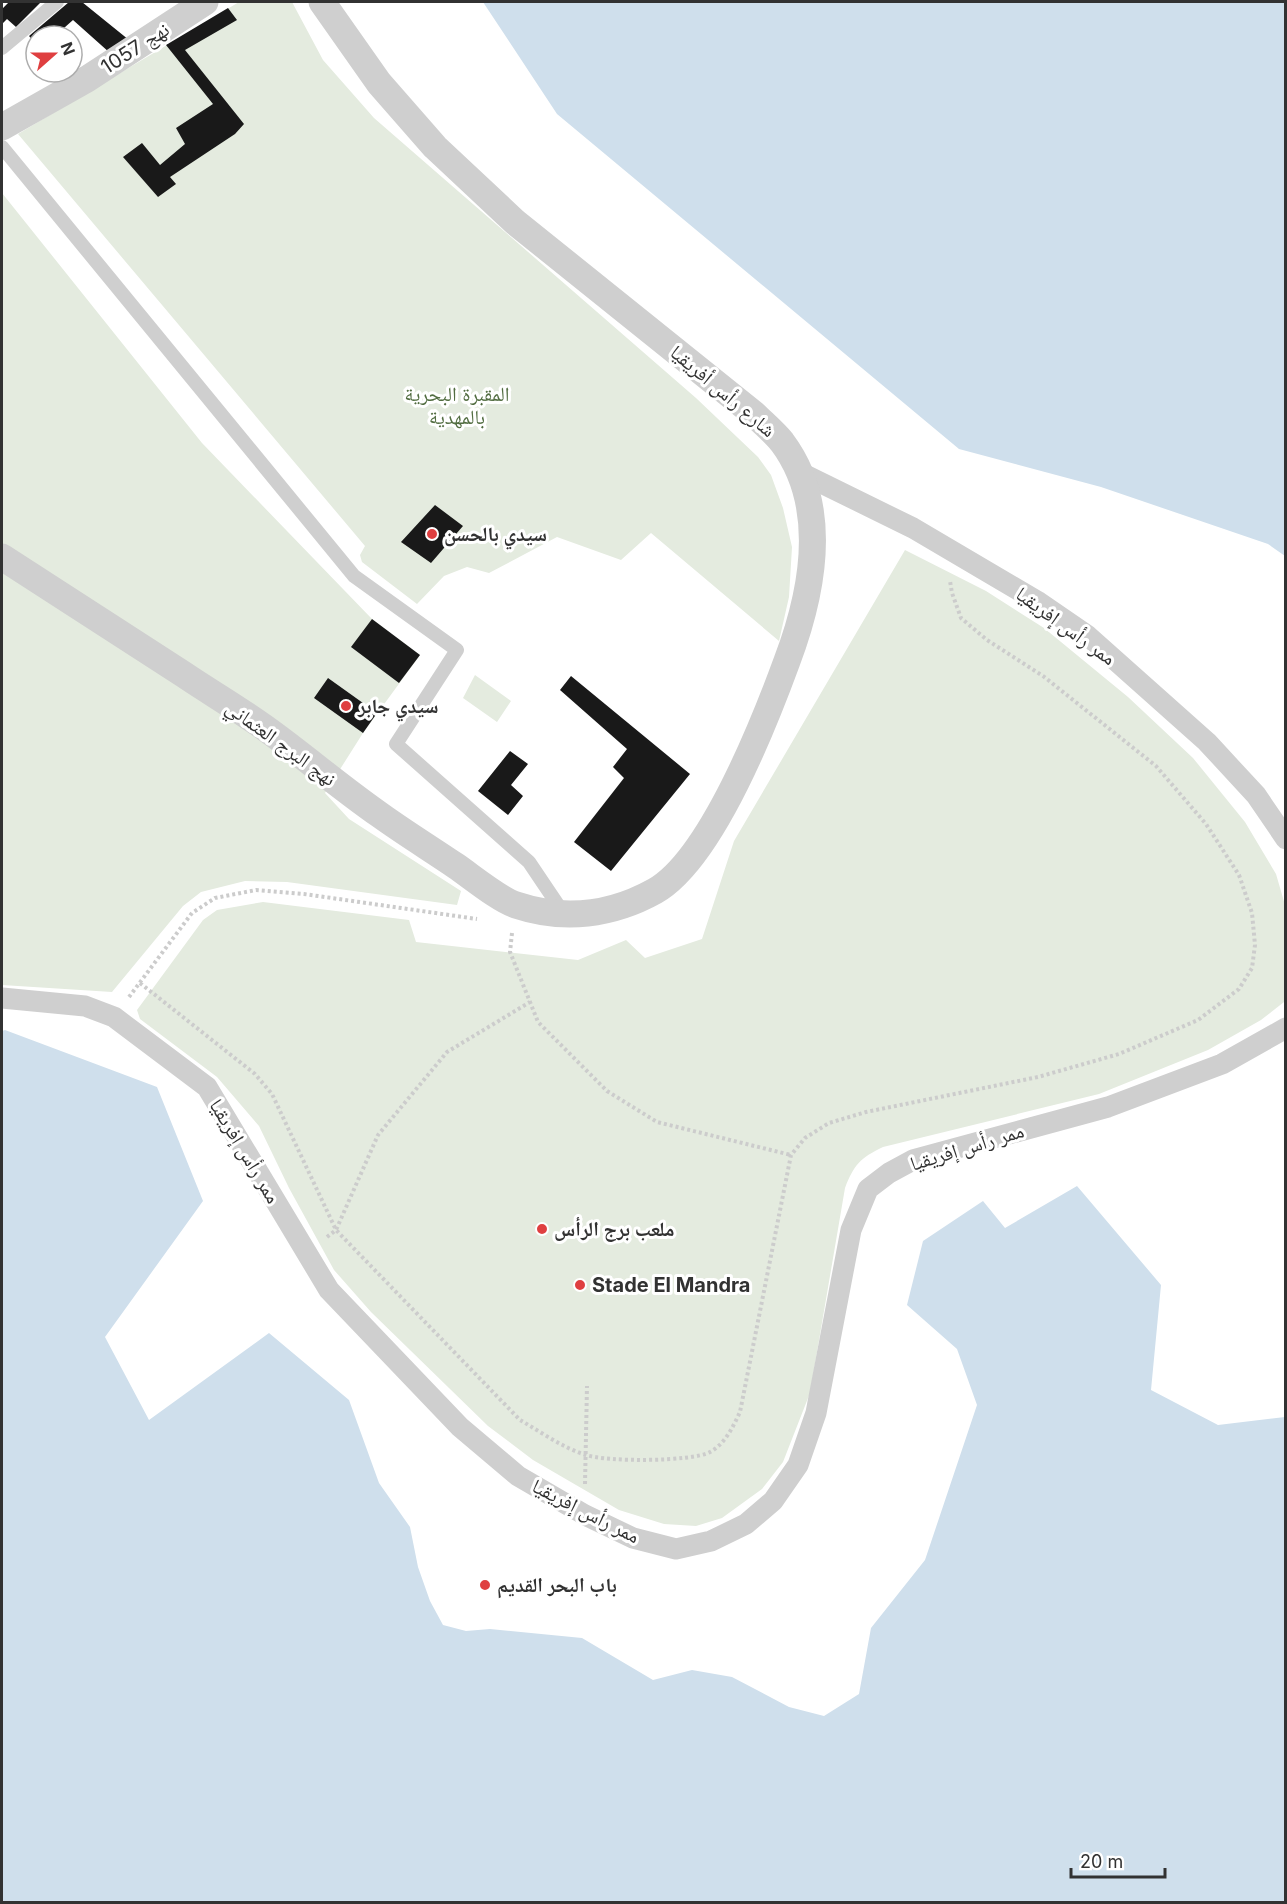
<svg xmlns="http://www.w3.org/2000/svg" width="1287" height="1904" font-family="Inter,'Noto Naskh Arabic',sans-serif">
<rect width="100%" height="100%" fill="#fff"/>
<path fill="#e4ebdf" d="M239 2H292L323 60 374 118 696 398 758 457 771 475 783 508 792 547 789 597 779 641 651 533 621 560 557 537 489 573 467 567 444 576 417 604 362 562 360 555 365 546 18 134Z
M2 193 202 443 372 619 420 655 363 733 325 793 349 819 461 891 457 905 287 882 245 881 201 892 183 906 112 992 2 985Z
M905 550 986 591 1044 628 1128 697 1193 758 1245 822 1276 874 1285 905V997L1284 1002 1261 1020 1208 1050 1099 1094 883 1147C860 1158 854 1165 845 1188L810 1393 783 1462 762 1489 722 1518 696 1526 664 1524 619 1510 533 1460 488 1426 371 1312 334 1270 289 1188 259 1126 217 1077 140 1019 137 1010 203 920 217 910 263 902 409 920 416 942 578 960 626 940 645 958 702 939 734 841Z
M475 675 511 701 497 722 463 698Z"/>
<path fill="#cfdfec" d="M483 2H1285V556L1268 544 1101 487 959 449 557 114Z
M5 1030 157 1087 203 1201 105 1337 149 1420 269 1333 349 1400 379 1483 410 1527 418 1567 430 1601 443 1625 466 1631 490 1629 582 1638 653 1680 692 1670 732 1677 789 1707 824 1716 859 1694 871 1628 925 1560 977 1405 957 1349 907 1305 923 1241 983 1201 1005 1228 1077 1186 1161 1285 1151 1390 1218 1425 1285 1417V1902H2V1031Z"/>
<path fill="#191919" d="M9 2H41L16 27 7 19 2 24V9Z
M69 2H82L129 40 110 53 73 20 55 36H36V44L29 36Z
M228 8 237 20 185 50 244 124 235 134 170 177 176 184 158 197 123 157 142 143 160 165 185 144 176 128 213 104 166 45Z
M435 505 463 526 431 563 401 542Z
M372 619 420 655 399 683 351 647Z
M571 676 690 774 611 871 574 842 624 778 613 767 627 749 560 690Z
M328 678 377 713 363 733 314 698Z
M510 751 528 764 511 785 523 796 508 815 478 791Z"/>
<g fill="none" stroke-linecap="round" stroke-linejoin="round">
<path stroke="#ccc" stroke-width="4" stroke-dasharray="3 3" stroke-linecap="butt" d="M512 933 510 952 538 1022 607 1091 657 1122 791 1155
M140 983 255 1074 272 1094 336 1230 520 1420C541 1432 563 1448 586 1455 606 1462 692 1462 710 1452 725 1444 733 1427 740 1412L791 1155 805 1138 829 1123 866 1112 1038 1077 1119 1054 1198 1020 1239 989 1252 968 1255 945 1252 913 1239 875 1206 824 1156 766 1043 676 987 640 961 618 952 593 950 581
M129 997 192 913 215 898 256 890 304 894 477 919
M327 1237 336 1230 378 1135 447 1052 530 1002
M585 1484 587 1386"/>
<path stroke="#cfcfcf" stroke-width="14" d="M2 48 57 2
M2 147 354 576 457 650 396 744 529 862 564 914"/>
<path stroke="#cfcfcf" stroke-width="21" d="M801 473 913 528 1037 601 1088 636 1207 742 1256 795 1286 839
M2 998 85 1006 114 1017 207 1087 329 1290 460 1427 518 1476 585 1515 633 1538 676 1549 711 1541 746 1524 773 1501 798 1465 816 1413 851 1230 868 1189 889 1173 913 1160 1108 1107 1222 1064 1286 1028"/>
<path stroke="#cfcfcf" stroke-width="27" d="M2 127 87 79 205 2
M2 557C62 596 122 635 183 674 214 695 246 713 276 736 311 762 344 790 380 815 405 833 431 849 456 866 472 877 500 900 516 905 564 921 612 915 655 891 711 859 765 721 787 661 813 592 830 506 782 442 774 432 763 423 754 414L515 222 435 147 379 83 322 2"/>
</g>
<g fill="#df3f40" stroke="#fff" stroke-width="2">
<circle cx="432" cy="534" r="6"/>
<circle cx="346" cy="706" r="6"/>
<circle cx="542" cy="1229" r="6"/>
<circle cx="580" cy="1285" r="6"/>
<circle cx="485" cy="1585" r="6"/>
</g>
<g text-anchor="middle" stroke-width="6" stroke-linejoin="round" paint-order="stroke">
<g font-size="20" fill="#323232" stroke="#fff">
<text transform="translate(135 48) rotate(-33)" y="7">نهج 1057</text>
<text transform="translate(723 391) rotate(40)" y="7">شارع رأس أفريقيا</text>
<text transform="translate(1066 626) rotate(36)" y="7">ممر رأس إفريقيا</text>
<text transform="translate(281 743) rotate(36)" y="7">نهج البرج العثماني</text>
<text transform="translate(967 1147) rotate(-17)" y="7">ممر رأس إفريقيا</text>
<text transform="translate(245 1151) rotate(59)" y="7">ممر رأس إفريقيا</text>
<text transform="translate(586 1511) rotate(27)" y="7">ممر رأس إفريقيا</text>
</g>
<g font-size="20" fill="#526d41" stroke="#fff">
<text x="457" y="401">المقبرة البحرية<tspan x="457" dy="23">بالمهدية</tspan></text>
</g>
<g font-size="20" font-weight="bold" fill="#323232" stroke="#fff" text-anchor="start">
<text x="444" y="541">سيدي بالحسن</text>
<text x="358" y="713">سيدي جابر</text>
<text x="554" y="1236">ملعب برج الرأس</text>
<text x="592" y="1292">Stade El Mandra</text>
<text x="497" y="1592">باب البحر القديم</text>
</g>
</g>
<rect width="1287" height="1904" fill="none" stroke="#323232" stroke-width="6"/>
<g transform="translate(54 54) rotate(69)"><circle r="28" fill="#ffffff" stroke="#adadad" stroke-width="1.5"/>
<path d="M0-4.5L10 22L0 15L-10 22Z" fill="#df3f40"/>
<text y="-9" font-size="16" font-weight="bold" text-anchor="middle" fill="#323232">N</text>
</g>
<path d="M1071 1868v9h94v-9" fill="none" stroke="#323232" stroke-width="3"/>
<text x="1080" y="1868" font-size="18" fill="#323232" stroke="#ffffff" stroke-width="4.5" paint-order="stroke">20 m</text>
</svg>
